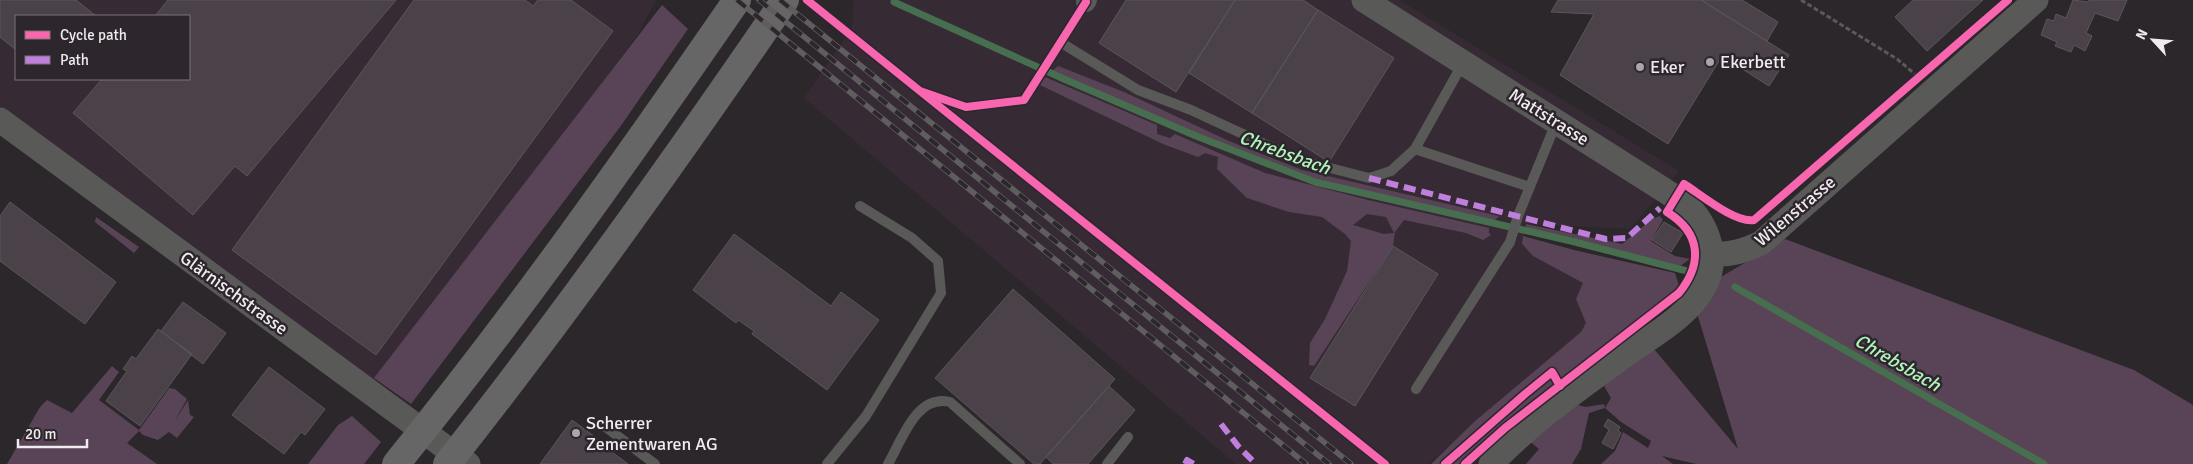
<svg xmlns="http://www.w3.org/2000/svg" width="2193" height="464" font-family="Signika,sans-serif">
<rect width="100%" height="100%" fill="#2c272b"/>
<path fill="#362b35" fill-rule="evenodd" d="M0 0H656L637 36 401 353 366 390 0 120ZM16 16H189V79H16Z
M854 0H1399L1679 171 1630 229 1526 224 1522 245 1583 283 1590 327 1428 464H1236L804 98 852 28Z"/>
<path fill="#584456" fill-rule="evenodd" d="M662 5 688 29 620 127 411 404 374 378Z
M1058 66 1124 92 1229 141 1302 170 1499 216 1492 223 1487 222 1352 189 1278 168 1156 120 1050 73Z
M1045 77 1157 125V134L1170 138 1175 134 1265 173 1368 200 1489 228V233L1495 239 1491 235 1483 240 1466 233 1404 220 1395 232 1393 246 1314 366 1309 365 1310 343 1325 319 1347 271 1351 241 1345 234 1322 217 1289 212 1247 198 1217 169 1218 157 1205 153 1198 157 1163 144 1040 85ZM1367 214 1386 217 1394 233 1384 234 1353 225Z
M1660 216 1663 220 1651 241 1675 256 1690 259 1679 267 1525 231 1526 224 1622 244 1652 219Z
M96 217 139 247 134 253 95 222Z
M1523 236 1574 250 1675 273 1679 286 1606 347 1518 411 1459 464H1431L1474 422 1581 332 1586 323 1576 299 1583 283 1533 256 1522 244Z
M1785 239 2134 370 2193 405V464H1696L1662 456 1673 464H1601L1615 451 1623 432 1648 448 1651 441 1621 422 1605 408 1589 413 1581 449 1572 464H1526L1539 449 1527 439 1574 404 1586 407 1604 404 1605 408 1611 398 1604 386 1633 362 1654 349 1738 449 1694 303 1704 287Z
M112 366 119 372 99 400 139 430 169 388 175 389 187 399 174 422 188 400 190 415 194 417 177 438 169 432 158 440 143 435 139 431 127 443 157 464H7L40 407 47 400 72 413Z
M352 416 381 442 364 464H308L338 425Z"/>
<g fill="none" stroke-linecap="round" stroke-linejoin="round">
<path stroke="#476e4e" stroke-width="7" d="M894 2 1064 79 1196 136 1315 182 1571 241 1687 271
M1735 287 2044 464"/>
</g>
<path fill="#4a4149" stroke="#5a575a" d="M0 0H76L96 16H16V50L0 37Z
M168 0H396L247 176 235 166 193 215 73 113 102 79H189V16H155Z
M414 0H525L533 6 538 0H571L613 31 376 355 232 250Z
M1126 0H1235L1176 92 1099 43Z
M1235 0H1303L1318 10 1252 113 1189 73Z
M1558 0H1701L1789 55 1769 86 1722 56 1668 144 1560 75 1594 14 1551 12Z
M1701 0H1742L1778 22 1767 41Z
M1913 0H1983L1927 51 1895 17Z
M2073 0 2088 2 2089 0H2127L2118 21 2095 13 2086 33 2092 36 2085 51 2074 45 2071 52 2055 46 2057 42 2041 35 2047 19 2054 21 2056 14 2066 18Z
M1318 10 1394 58 1329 162 1252 113Z
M10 202 116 282 85 324 0 261V216Z
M1664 222 1683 233 1671 252 1652 240Z
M734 234 831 306 841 292 879 320 827 390 752 334 754 331 738 320 736 323 693 290Z
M1393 246 1438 274 1355 406 1310 378Z
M1013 289 1115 379 1040 464H1034L935 378Z
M183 302 226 333 203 364 161 331Z
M158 329 192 354 140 426 106 401 127 371 123 369 132 356 136 359Z
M269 367 325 409 305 435 301 432 284 454 232 415Z
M1109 386 1135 410 1088 464H1053L1046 457Z
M1608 419 1620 427 1618 430 1621 433 1613 449 1602 443 1609 430 1604 426Z
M572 420 606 445 605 447 628 464H540Z"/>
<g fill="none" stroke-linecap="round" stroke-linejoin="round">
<path stroke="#5b595a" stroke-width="3" stroke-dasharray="5 2.5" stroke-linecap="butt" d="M1801 0 1897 59 1916 75"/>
<path stroke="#595958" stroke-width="10" d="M1060 42 1138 90 1191 110 1299 160 1369 178 1391 171 1415 149 1463 63
M1415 149 1530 187
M1416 389 1510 242 1518 216 1556 123
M603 425 655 464
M827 464 866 416 941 293 938 261 912 238 860 206
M888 464C902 440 916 394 950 402L1020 464
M1107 464 1128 437"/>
<path stroke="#595958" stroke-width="20" d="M1086 2 1087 0"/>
<path stroke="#595958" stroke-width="25" d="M1364 0 1686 204C1708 225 1720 258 1704 287 1688 317 1651 336 1624 356 1577 390 1531 422 1491 464
M0 120 468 464
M1712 254C1731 255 1744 251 1761 243L2036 0"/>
<path stroke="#666" stroke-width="28" d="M396 464C517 315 628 158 737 0
M447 464C566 314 677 158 785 0"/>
<defs>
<path id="rail" d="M737 0 1306 464
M759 0 1329 464
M780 0 1351 464"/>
</defs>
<use href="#rail" stroke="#5f5d5e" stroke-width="5.5"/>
<use href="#rail" stroke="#2d262c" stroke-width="4" stroke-dasharray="11" stroke-linecap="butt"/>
<path stroke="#c07fdc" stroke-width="6" stroke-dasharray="12 6" stroke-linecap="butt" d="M1369 178 1606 239 1627 238 1660 208
M1221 424 1238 446 1256 464
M1185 464 1187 460 1194 464"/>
<defs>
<path id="cycleway" d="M807 0 920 91 966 107 1024 100 1086 2
M920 91 1385 464
M1445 464 1525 394 1552 372 1560 386
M1465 464 1505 428 1679 293C1703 263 1701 233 1667 212L1684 184C1700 194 1736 224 1754 220L2008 0"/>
</defs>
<use href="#cycleway" stroke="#2d262c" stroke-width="11"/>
<use href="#cycleway" stroke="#f766af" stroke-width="8"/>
</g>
<g fill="#aba6aa" stroke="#2d262c" stroke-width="2">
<circle cx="1710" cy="62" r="5"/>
<circle cx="1640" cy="67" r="5"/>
<circle cx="576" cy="433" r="5"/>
</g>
<g text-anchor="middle" stroke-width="5" stroke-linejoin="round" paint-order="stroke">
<g font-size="18" fill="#efebee" stroke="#2d262c" text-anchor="start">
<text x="1720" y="68">Ekerbett</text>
<text x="1650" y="73">Eker</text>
<text x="586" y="429">Scherrer<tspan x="586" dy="21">Zementwaren AG</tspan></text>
</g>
<g font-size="18" fill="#efebee" stroke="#2d262c">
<text transform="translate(1549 117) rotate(32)" y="6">Mattstrasse</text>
<text transform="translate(1795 211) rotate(-40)" y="6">Wilenstrasse</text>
<text transform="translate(234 293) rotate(36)" y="6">Glärnischstrasse</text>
</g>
<g font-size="19" font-style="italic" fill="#b0f4bc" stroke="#2d262c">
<text transform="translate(1285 152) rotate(20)" y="7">Chrebsbach</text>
<text transform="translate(1898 362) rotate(30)" y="7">Chrebsbach</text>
</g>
</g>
<rect x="15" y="15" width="175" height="65" fill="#2d262c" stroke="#7b757a"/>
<rect x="25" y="31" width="25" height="8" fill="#f766af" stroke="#7b757a"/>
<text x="60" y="40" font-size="15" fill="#efebee">Cycle path</text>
<rect x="25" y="56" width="25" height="8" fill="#c07fdc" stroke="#7b757a"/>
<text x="60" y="65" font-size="15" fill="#efebee">Path</text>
<g transform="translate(2153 40) rotate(296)" stroke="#2d262c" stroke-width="4" paint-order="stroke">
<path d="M0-4L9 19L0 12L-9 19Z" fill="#efebee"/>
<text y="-8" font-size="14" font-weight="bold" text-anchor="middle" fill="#efebee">N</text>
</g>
<path d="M18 439v8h69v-8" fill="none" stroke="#efebee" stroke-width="2.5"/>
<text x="25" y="439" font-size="15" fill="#efebee" stroke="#2d262c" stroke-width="4" paint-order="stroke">20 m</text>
</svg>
